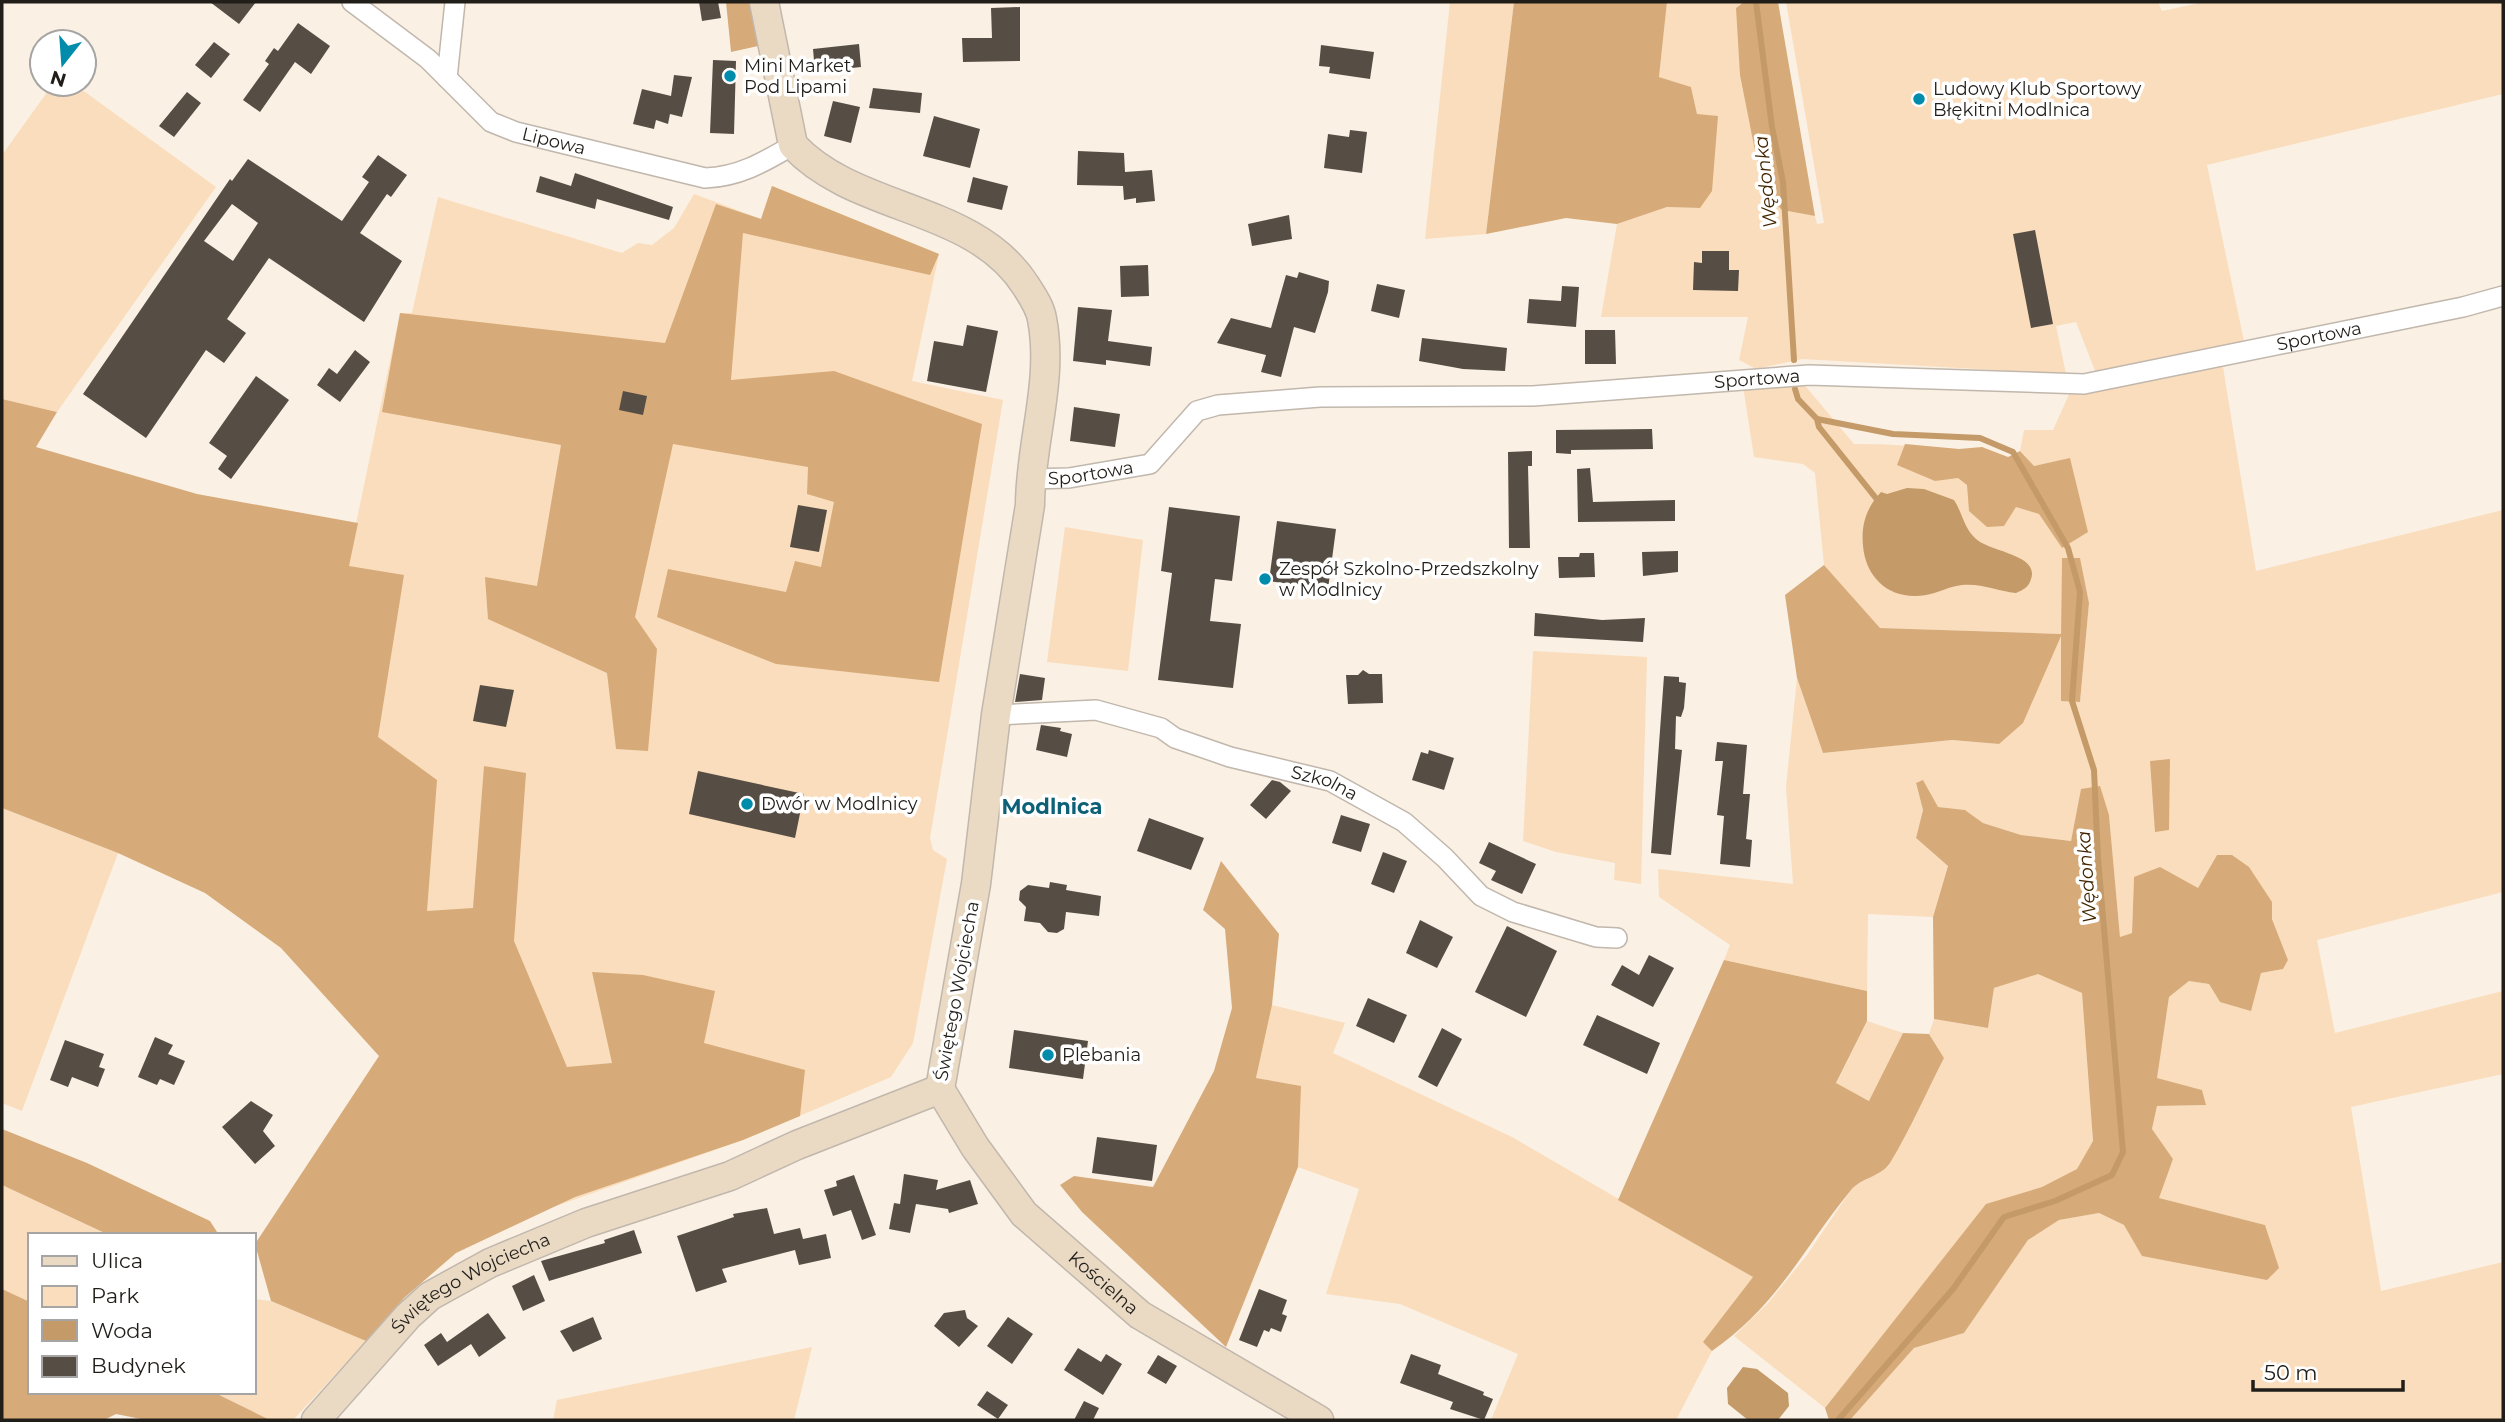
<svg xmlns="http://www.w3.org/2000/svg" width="2505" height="1422" font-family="Montserrat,sans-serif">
<rect width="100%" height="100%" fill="#faf0e4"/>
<path fill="#faddbc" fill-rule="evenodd" d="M1450 2H1514L1486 234 1425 239Z
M1667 2H1744L1736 8 1782 210 1815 216 1817 224 1824 223 1786 2H2158L2162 11 2204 2H2503V94L2207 165 2245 346 2097 376 2076 322 2056 326 2066 374 1802 359 1756 369 1739 360 1748 317H1601L1617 224 1667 207 1700 208 1697 114 1691 87 1659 77Z
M53 84H74L216 187 57 412 2 399V155Z
M772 186 939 254 912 381 1003 400 930 838 933 850 947 859 913 1043 891 1077 743 1140 556 1206 297 806 400 313H412L438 197 622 253 638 243 652 245 674 228 694 194 761 219Z
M2222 361 2256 571 2503 510V892L2317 940 2335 1033 2503 991V1074L2351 1107 2381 1291 2503 1262V1420H1850L1914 1348 1964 1333 2028 1240 2059 1220 2099 1213 2124 1225H2265L2158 1198 2173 1159 2152 1129 2157 1106 2205 1105 2202 1090 2156 1078 2169 997 2189 981 2209 984 2220 1002 2261 973 2283 969 2288 960 2272 919V902L2217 855 2198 888 2134 877 2132 933 2120 938 2109 815 2081 790 2071 841 2021 835 1983 823 1965 810 1937 807 1923 781 1916 784 1923 810 1916 838 1948 866 1933 917 1868 914 1867 991 1724 960 1730 945 1659 897 1658 869 1793 884 1786 787 1797 678 1823 753 1952 740 1999 744 2061 634 1880 628 1824 565 1815 473 1803 464 1754 457 1743 386 1802 382 1854 444C1888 444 1921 446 1955 449 1972 450 1983 447 1999 454L2062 548 2070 459 2034 466 2020 451 2024 430H2053L2071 390ZM2062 558 2080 559 2089 603 2080 702 2061 700Z
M1065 527 1143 540 1128 671 1047 662Z
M1533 651 1647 657 1641 884 1614 880 1615 863 1556 852 1523 841Z
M2 808 118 853 22 1111 2 1103Z
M2038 973 2082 993 2093 1141 2077 1170 2042 1187 1986 1205 1825 1408 1734 1336 1768 1303 1807 1255 1853 1187 1888 1167 1944 1058 1929 1034 1934 1019 1988 1028 1994 988Z
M1272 1005 1345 1023 1333 1053 1512 1137 1753 1277 1704 1342 1712 1351 1676 1420H1491L1518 1354 1400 1304 1326 1294 1359 1189 1298 1167 1300 1086 1256 1078Z
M1867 1021 1903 1033 1870 1101 1836 1084Z
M2 1185 109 1235H30V1302L2 1289Z
M254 1299 271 1301 366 1341 293 1420H270L213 1392H254Z
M812 1347 794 1420H553L557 1400Z"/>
<path fill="#d6ab79" d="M726 2H751L758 46 731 52Z
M1514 2H1667L1659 77 1691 87 1697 114 1718 116 1712 191 1700 208 1667 207 1617 224 1566 218 1486 234Z
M1744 2H1778L1815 216 1782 210 1763 191 1740 75 1736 8Z
M772 186 939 254 930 275 743 233 731 380 834 371 982 424 939 682 776 664 657 617 668 569 786 592 795 561 821 567 834 502 807 494 808 467 673 444 635 617 657 649 648 751 616 749 607 673 488 619 485 577 537 586 561 445 382 412 400 313 665 343 716 204 761 219Z
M2 399 57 412 36 447 197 494 358 523 349 566 404 575 378 737 437 780 427 911 473 908 484 766 526 773 514 941 567 1067 612 1063 592 972 643 975 715 991 704 1043 805 1070 800 1116 743 1140 575 1197 456 1253 404 1298 366 1341 271 1301 255 1244 379 1056 281 948 205 893 118 853 2 808Z
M1905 444 1959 449 1982 447 2008 457 2020 451 2034 466 2070 458 2088 532 2062 548 2039 514 2016 507 2004 526 1987 527 1969 511 1967 485 1958 478 1935 481 1897 465Z
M2062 558H2080L2089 603 2080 702 2061 701V636L2023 723 1999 744 1952 740 1823 753 1797 678 1785 595 1824 565 1880 628 2061 634Z
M2170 759 2169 830 2155 832 2150 761Z
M1923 780 1938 807 1965 810 1983 823 2021 835 2071 841 2081 789 2100 786 2109 815 2120 937 2132 933 2134 877 2160 867 2198 888 2217 855H2232L2249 867 2272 902V919L2288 960 2283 969 2261 973 2251 1011 2220 1002 2209 984 2189 981 2169 997 2157 1078 2202 1090 2206 1105 2157 1106 2152 1129 2173 1159 2159 1198 2265 1225 2279 1268 2267 1280 2142 1256 2124 1225 2099 1213 2059 1220 2028 1240 1964 1333 1914 1348 1850 1420H1829L1825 1408 1986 1204 2042 1187 2077 1169 2093 1141 2082 993 2038 974 1994 988 1988 1028 1934 1019 1933 917 1948 866 1916 838 1923 810 1916 783Z
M1221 861 1279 934 1272 1005 1256 1078 1301 1086 1298 1167 1226 1347 1082 1212 1060 1185 1074 1176 1153 1187 1214 1071 1232 1008 1225 929 1203 910Z
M1724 960 1867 991V1021L1836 1083 1869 1101 1903 1033 1929 1034 1944 1058C1926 1093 1910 1130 1890 1163 1882 1176 1861 1178 1851 1190 1802 1250 1779 1304 1712 1351L1703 1342 1753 1277 1618 1200Z
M2 1129 87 1163 210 1221 219 1235H109L2 1185Z
M2 1289 30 1302V1392H213L270 1420H146L116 1414 104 1420H2Z"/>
<path fill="#c49a69" d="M1907 488 1924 489 1954 500C1962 512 1964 528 1975 538 1988 552 2040 554 2031 579 2029 587 2023 590 2016 593 1998 591 1981 583 1962 585 1950 586 1938 593 1926 595 1892 601 1866 580 1863 546 1861 525 1866 508 1881 492L1887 494Z
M1743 1367 1757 1369 1788 1393 1789 1406 1778 1420H1748L1728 1404 1727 1388Z"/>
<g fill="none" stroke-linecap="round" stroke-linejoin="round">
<path stroke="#c49a69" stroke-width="6" d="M1756 2 1772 127 1783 182 1794 360
M1795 389 1798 399 1817 419 1893 434 1980 438 2013 452 2068 548 2080 592 2072 701 2094 770 2098 858 2123 1152 2112 1175 2055 1201 2004 1217 1953 1289 1838 1420
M1817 419 1819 427 1879 502"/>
</g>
<path fill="#564e44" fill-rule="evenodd" d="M210 2H256L239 24Z
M699 2H718L721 18 702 21Z
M1020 7V61L963 62 962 38H992L991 8Z
M298 23 330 46 311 74 295 62 260 112 243 100 269 64 265 61 274 48 278 51Z
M214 42 230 54 211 78 195 65Z
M859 44 861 67 815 72 813 49Z
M1321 45 1374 52 1370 79 1329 73 1330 67 1319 66Z
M713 60 736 61 734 134 710 133Z
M674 75 692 77 682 117 670 114 668 124 656 120 654 129 633 124 642 89 671 96Z
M873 88 922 93 920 113 869 108Z
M187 92 201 103 174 137 159 126Z
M833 101 860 107 851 143 824 136Z
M934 116 980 129 970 168 923 156Z
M1350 130 1367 132 1362 173 1324 168 1328 134 1349 137Z
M1078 151 1124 153 1125 172 1152 170 1155 201 1136 203V198L1124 200 1123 186 1077 185Z
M378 155 407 175 391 197 387 194 360 233 402 261 364 322 269 258 227 319 246 333 224 363 206 350 146 438 83 394 230 179 232 181 248 159 342 221 369 182 362 177ZM232 204 258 223 233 261 204 241Z
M575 173 673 207 669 220 597 199 595 209 536 192 540 176 571 186Z
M973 177 1008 186 1002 210 967 202Z
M1289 215 1292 239 1252 246 1248 224Z
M2035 230 2053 324 2031 328 2013 234Z
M1702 251H1729V270H1739L1738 291 1693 290 1694 262 1702 263Z
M1148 265 1149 296 1121 297 1120 266Z
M1299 272 1329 281 1328 292 1315 333 1294 327 1281 377 1261 372 1266 355 1217 343 1231 318 1271 328 1286 275 1297 278Z
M1377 284 1405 290 1399 318 1371 311Z
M1562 286 1579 287 1576 327 1527 323 1529 299 1561 301Z
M1078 307 1112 310 1108 341 1152 347 1150 366 1106 360V365L1073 361Z
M967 325 998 331 986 392 927 381 934 341 963 346Z
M1585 330H1615L1616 364H1585Z
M1422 338 1507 348 1505 371 1463 369 1419 361Z
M355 350 370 362 340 402 317 385 329 368 337 374Z
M256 376 289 400 231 479 218 469 227 456 209 443Z
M623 391 647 396 643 415 619 410Z
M1074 407 1120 414 1115 447 1070 441Z
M1652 429 1653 449 1571 450V454L1556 453V430Z
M1532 451V466H1528L1530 548H1509L1508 452Z
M1590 468 1593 502 1675 500V521L1578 522 1577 469Z
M798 505 827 510 819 552 790 547Z
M1169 507 1240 516 1232 581 1215 579 1210 621 1241 624 1233 688 1158 680 1172 573 1161 571Z
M1277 521 1336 529 1328 589 1269 581Z
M1678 551V572L1643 576 1642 552Z
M1580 553H1594L1595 577 1559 578 1558 557H1579Z
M1535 613 1602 620 1645 618 1643 642 1534 636Z
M1363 670 1369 674H1382L1383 703 1348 704 1346 675H1358Z
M1020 674 1045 678 1042 700 1015 702Z
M1664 676 1679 677V682L1686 683 1684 708 1681 717 1676 716 1675 749 1682 750 1671 855 1651 853Z
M480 685 514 690 506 727 473 721Z
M1041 725 1061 728 1060 731 1072 734 1067 757 1036 750Z
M1717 742 1747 745 1743 794H1750L1746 839 1752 840 1750 867 1720 864 1724 816 1717 815 1723 761H1715Z
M1429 750 1454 758 1444 790 1412 780 1421 752 1428 754Z
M698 771 804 794 795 838 689 814Z
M1272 780 1280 782 1291 791 1266 819 1250 805Z
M1341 815 1370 824 1361 852 1332 843Z
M1149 818 1204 838 1191 870 1137 851Z
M1489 842 1536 864 1522 894 1491 880 1496 871 1479 863Z
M1383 852 1407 861 1394 893 1371 884Z
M1050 882 1067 885 1066 890 1101 896 1099 916 1066 912 1064 929 1057 933 1048 932 1040 923 1024 921 1026 907 1019 900 1020 891 1028 885 1049 888Z
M1420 920 1453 937 1437 968 1406 953Z
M1507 926 1557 951 1526 1017 1475 992Z
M1649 955 1674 968 1653 1007 1611 985 1622 965 1639 975Z
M1368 998 1407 1015 1394 1043 1356 1026Z
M1597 1015 1660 1043 1647 1074 1583 1045Z
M1442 1028 1462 1039 1437 1087 1418 1077Z
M1014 1030 1088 1041 1083 1079 1009 1068Z
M155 1037 173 1045 168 1054 185 1061 174 1085 160 1079 157 1085 138 1077Z
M65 1040 104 1054 99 1067 105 1069 98 1087 72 1077 68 1087 50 1080Z
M251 1101 273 1115 263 1131 275 1146 255 1164 222 1127Z
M1097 1137 1157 1145 1152 1181 1092 1173Z
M904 1174 938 1180 936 1190 970 1180 978 1204 949 1213 948 1209 916 1204 910 1233 889 1229 894 1203 900 1204Z
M854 1175 876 1235 862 1240 851 1210 833 1216 824 1190 837 1186 836 1181Z
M767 1208 774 1234 800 1228 803 1239 826 1234 831 1258 799 1265 795 1250 722 1269 727 1282 696 1292 677 1236 734 1217 733 1214Z
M634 1230 642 1253 549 1281 541 1261 605 1243 604 1240Z
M534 1275 545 1301 523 1311 512 1286Z
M1259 1289 1287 1300 1282 1314 1287 1316 1281 1332 1271 1328 1269 1332 1264 1330 1257 1347 1239 1340Z
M965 1310 967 1318 978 1326 959 1347 934 1326 944 1313Z
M488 1313 506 1338 479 1357 471 1344 438 1366 424 1345 441 1333 447 1342Z
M593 1317 602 1339 573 1352 560 1331Z
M1008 1317 1033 1334 1012 1364 987 1346Z
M1078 1348 1101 1362 1106 1354 1122 1364 1103 1395 1064 1370Z
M1411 1354 1441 1365 1438 1374 1484 1392 1483 1395 1493 1399 1484 1420 1450 1409 1453 1402 1400 1383Z
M1158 1355 1177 1366 1166 1384 1147 1373Z
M987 1391 1008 1405 998 1419 977 1405Z
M1084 1401 1099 1408 1093 1420H1074Z"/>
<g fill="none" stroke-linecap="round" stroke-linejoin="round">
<defs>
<g id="street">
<path id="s1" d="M352 2 428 59 491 122 516 132 705 178C739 177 764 162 793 145"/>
<path d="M447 78 455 2"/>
<path id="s2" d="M1030 479 1069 478 1150 464 1197 411 1218 405 1320 397 1533 396 1809 375 2084 384 2463 307 2503 296"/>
<path id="s3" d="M996 715 1096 710 1161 728 1175 738 1230 757 1330 781 1404 822 1445 858 1481 896 1513 912 1596 937 1617 938"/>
</g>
<g id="secondary">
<path d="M764 2 793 145C856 213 974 204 1026 286 1033 297 1040 307 1042 319 1054 381 1030 443 1030 505L996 715 976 884 940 1089"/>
<path id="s4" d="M940 1089 975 1147 1024 1214 1140 1315 1319 1420"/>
<path id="s5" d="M316 1420 408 1316 430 1296 490 1263 586 1223 730 1176 797 1145 940 1089"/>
</g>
</defs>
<use href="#street" stroke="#c1b7ac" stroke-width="22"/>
<use href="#secondary" stroke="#c1b7ac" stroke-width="31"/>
<use href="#street" stroke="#fff" stroke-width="19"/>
<use href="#secondary" stroke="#eadac4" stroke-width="28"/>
</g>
<g fill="#008caa" stroke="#fff" stroke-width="2.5">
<circle cx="730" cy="76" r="7"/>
<circle cx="1919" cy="99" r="7"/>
<circle cx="1265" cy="579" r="7"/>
<circle cx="747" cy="804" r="7"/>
<circle cx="1048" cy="1055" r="7"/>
</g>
<g text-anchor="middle" stroke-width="7" stroke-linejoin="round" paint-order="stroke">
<g font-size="18" fill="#211e1a" stroke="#fff" text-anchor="start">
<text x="744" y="72">Mini Market<tspan x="744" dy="21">Pod Lipami</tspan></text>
<text x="1933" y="95">Ludowy Klub Sportowy<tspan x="1933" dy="21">Błękitni Modlnica</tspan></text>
<text x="1279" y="575">Zespół Szkolno-Przedszkolny<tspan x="1279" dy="21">w Modlnicy</tspan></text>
<text x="761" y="810">Dwór w Modlnicy</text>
<text x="1062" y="1061">Plebania</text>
</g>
<g font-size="18" fill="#211e1a" stroke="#fff">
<text dy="6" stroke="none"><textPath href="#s1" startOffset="250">Lipowa</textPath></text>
<text dy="6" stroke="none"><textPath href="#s2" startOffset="1321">Sportowa</textPath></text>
<text dy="6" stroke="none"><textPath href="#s2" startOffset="754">Sportowa</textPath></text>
<text dy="6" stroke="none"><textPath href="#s2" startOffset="61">Sportowa</textPath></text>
<text dy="6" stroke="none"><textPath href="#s3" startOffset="341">Szkolna</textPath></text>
<text transform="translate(957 991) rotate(-80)" y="6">Świętego Wojciecha</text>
<text dy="6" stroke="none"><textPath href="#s4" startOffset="256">Kościelna</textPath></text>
<text dy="6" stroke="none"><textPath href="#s5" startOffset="210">Świętego Wojciecha</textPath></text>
</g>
<g font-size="19" font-style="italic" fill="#422600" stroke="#fff">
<text transform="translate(1765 182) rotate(-96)" y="7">Wędonka</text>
<text transform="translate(2086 877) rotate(-94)" y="7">Wędonka</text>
</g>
<g font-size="21" font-weight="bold" fill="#0c6176" stroke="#fff">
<text x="1052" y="814">Modlnica</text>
</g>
</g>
<rect width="2505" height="1422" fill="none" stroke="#211e1a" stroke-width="7"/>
<rect x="28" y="1233" width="228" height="161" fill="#ffffff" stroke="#a6a5a3" stroke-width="2"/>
<rect x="42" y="1256" width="35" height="10" fill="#eadac4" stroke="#a6a5a3" stroke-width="2"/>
<text x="91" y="1268" font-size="21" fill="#211e1a">Ulica</text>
<rect x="42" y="1286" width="35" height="21" fill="#faddbc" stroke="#a6a5a3" stroke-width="2"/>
<text x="91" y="1303" font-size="21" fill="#211e1a">Park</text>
<rect x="42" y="1320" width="35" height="21" fill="#c49a69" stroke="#a6a5a3" stroke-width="2"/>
<text x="91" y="1338" font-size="21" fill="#211e1a">Woda</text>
<rect x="42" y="1356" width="35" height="21" fill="#564e44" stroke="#a6a5a3" stroke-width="2"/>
<text x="91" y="1373" font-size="21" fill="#211e1a">Budynek</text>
<g transform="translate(63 63) rotate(197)"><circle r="33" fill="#ffffff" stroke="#a6a5a3" stroke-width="2"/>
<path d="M0-5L12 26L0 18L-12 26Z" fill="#008caa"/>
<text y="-10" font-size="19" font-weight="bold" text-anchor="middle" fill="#211e1a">N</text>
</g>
<path d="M2253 1380v10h150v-10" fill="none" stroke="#211e1a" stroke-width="3.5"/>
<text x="2264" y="1380" font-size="21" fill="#211e1a" stroke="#ffffff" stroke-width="5" paint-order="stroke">50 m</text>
</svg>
